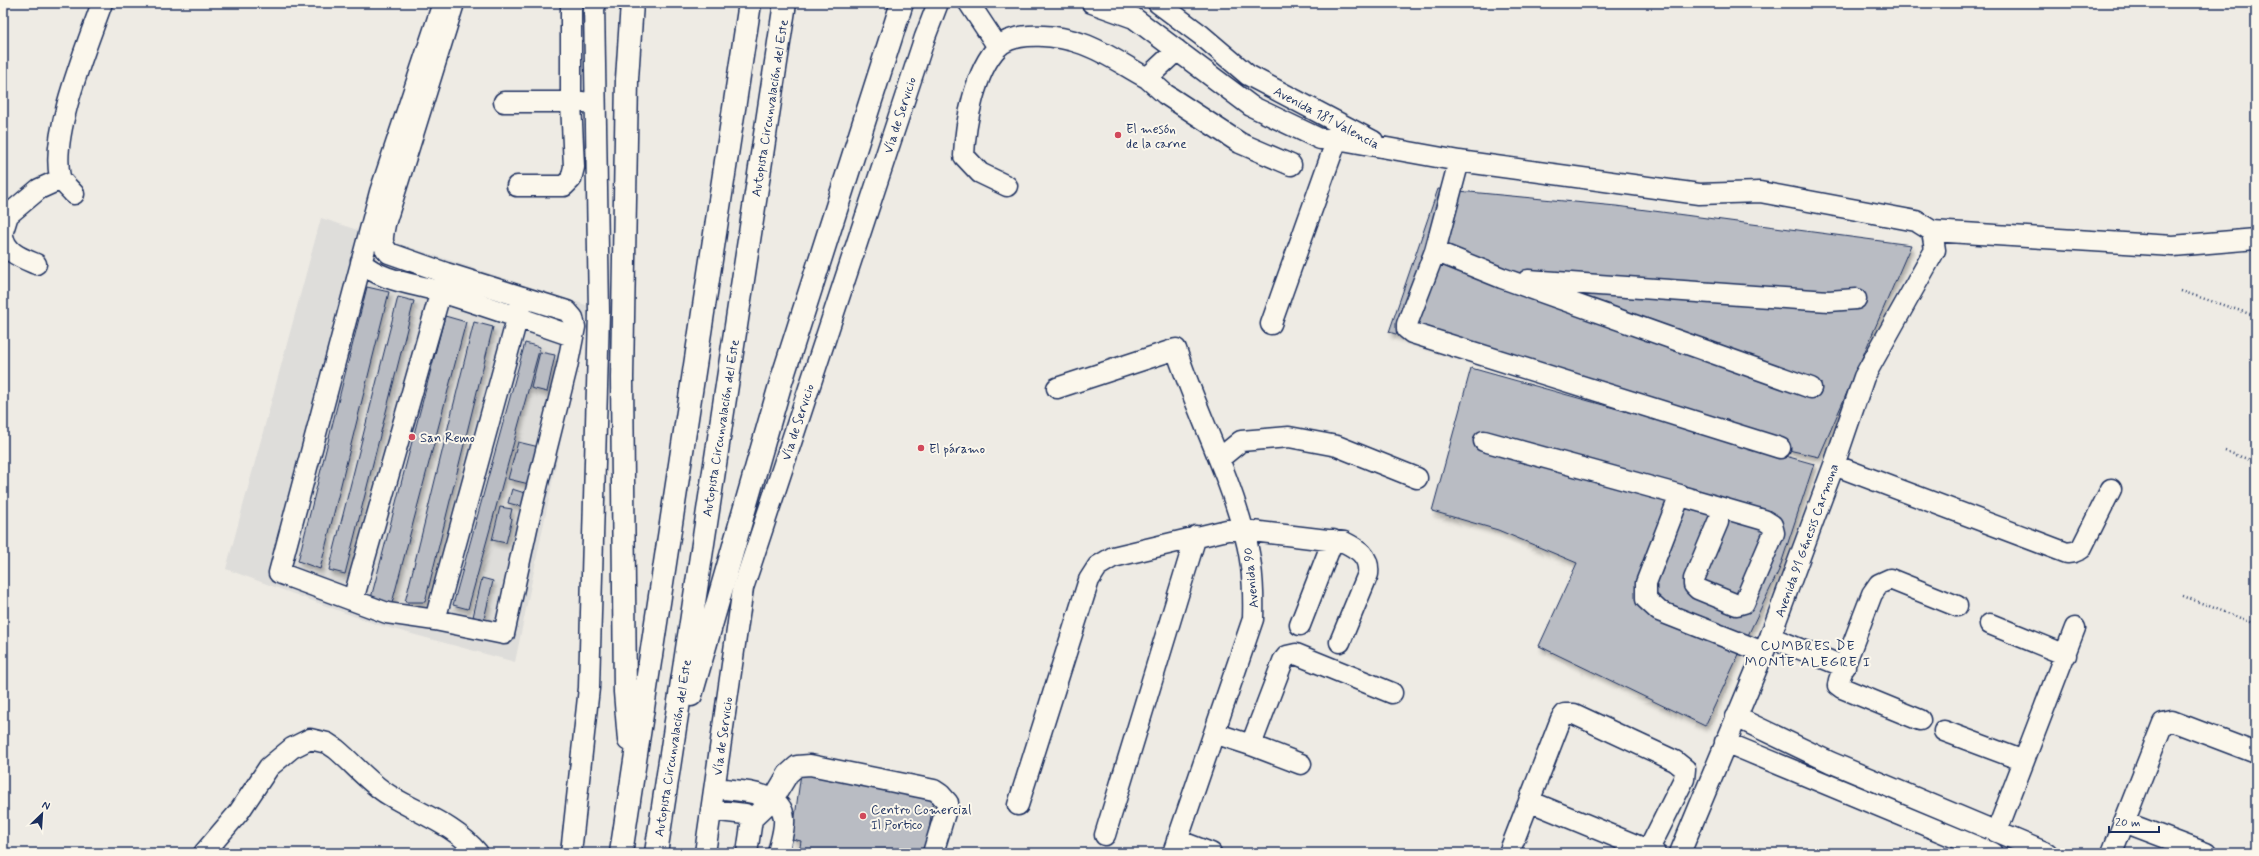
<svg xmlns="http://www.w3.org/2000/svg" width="2259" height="856" font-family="Mynerve,sans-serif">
<defs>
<filter id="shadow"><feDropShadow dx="2.5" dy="4.5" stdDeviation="2" flood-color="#0004"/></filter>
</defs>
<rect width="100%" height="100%" fill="#eeebe4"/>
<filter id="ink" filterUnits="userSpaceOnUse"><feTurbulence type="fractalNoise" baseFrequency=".025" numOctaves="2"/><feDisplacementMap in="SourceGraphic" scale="8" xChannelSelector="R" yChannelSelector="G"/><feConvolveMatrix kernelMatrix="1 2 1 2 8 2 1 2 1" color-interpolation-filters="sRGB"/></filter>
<g filter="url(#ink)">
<path fill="#deddda" d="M321 218 589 306 515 662 375 624 226 569Z"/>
<path fill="#b9bcc3" stroke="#1b2f5e" filter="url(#shadow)" d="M1438 189 1616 206 1911 245 1819 457 1780 448 1389 332Z
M367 287 389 292 320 569 298 561Z
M398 297 414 301 345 574 329 570Z
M445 316 466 322 392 603 371 598Z
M474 322 493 327 425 602H405Z
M525 343 540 347 468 609 453 605Z
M540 352 555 355 547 392 531 388Z
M1471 368 1814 464 1779 570 1705 726 1539 646 1577 563 1498 530 1432 511Z
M518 442 539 447 529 484 508 479Z
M512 489 531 495 528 508 508 503Z
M500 507 512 509 510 517 512 519 506 543 492 540Z
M482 578 493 581 484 619 473 617Z
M801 773 934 792 926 853H799L801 841 792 839Z"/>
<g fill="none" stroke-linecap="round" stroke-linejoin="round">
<defs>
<path id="minor" d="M443 3 380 192 279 573 387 613 435 620 504 634 529 519 567 367 575 327 573 318 567 311 446 273 389 253C380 244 383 236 385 224L454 3
M969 3 998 47
M1092 3 1134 18 1251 106 1320 139H1337L1459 161 1699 194 1760 192 1916 221 1932 231 2173 246 2256 239
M1158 3 1201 35 1248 75 1373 141
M1147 78 1165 94 1240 143 1291 165
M504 102H583
M1459 161 1435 251 1502 278 1811 388
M517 186H564L571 179 574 167 571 102V3
M1007 186 980 173 964 156C965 125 975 70 998 47 1017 29 1061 36 1083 44 1106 52 1126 67 1147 78L1177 50
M74 194C70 189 62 183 60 177 50 133 87 46 102 3
M3 231 8 215 39 189 61 179
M3 236C6 253 22 258 36 264
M1435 251 1407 324V329L1412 333 1780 448
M361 262C380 281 416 284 441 292 485 306 529 321 572 336
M1528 280 1754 296 1829 301 1856 299
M1271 324 1337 139
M1057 388 1176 349C1196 410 1226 467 1243 529 1252 557 1254 590 1253 619L1173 853
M1484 441 1680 495 1646 583V599L1659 611 1763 652
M1219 459 1241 441 1289 437 1337 446 1417 478
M1834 465 2067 553 2074 552 2081 549 2111 489
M1681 496 1764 520 1772 525 1774 533 1744 603 1737 605 1698 589 1694 585V579L1718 522
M353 600 446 273
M435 620 523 297
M1990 624 2066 655
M1300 625 1333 540
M1770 637 1845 667
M1736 717 1830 762 2047 853
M1920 720 1842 688 1838 685 1839 680 1872 594 1879 584 1890 579 1957 606
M1944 731 2024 761
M1214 733 1251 745 1283 661 1287 656 1296 654 1392 693
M1725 742 1992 853
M1251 745 1301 764
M715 788C737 791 783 790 784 819 785 830 780 843 778 853
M1529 801 1655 853
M1018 805 1089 580 1098 566 1113 557 1227 530H1244L1344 542C1358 549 1370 556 1368 574L1340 642
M711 810 745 814 752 819 747 853
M752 819 773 799 788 774 797 766 810 765 934 790 940 794 948 803 933 853
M2124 822 2206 853
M1997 831 2075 628
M1105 835 1196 536
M1177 840 1211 853
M204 853 239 812 269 767 292 748 310 739 327 743 336 749C354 764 369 783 389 795 420 814 455 825 478 853
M571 853 589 688 599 312 594 3
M705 853 743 588 925 37 938 3
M1509 853 1561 719 1565 714H1574L1675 761 1685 769 1684 779 1647 853
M1680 853 1770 637 1834 465 1864 377 1935 250 1932 231
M2112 853 2163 723 2172 721 2256 753"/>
<path id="highway" d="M691 695 781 382 902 3
M629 740 625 692 622 378 627 79 632 3
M621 853 750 3
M656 853 785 3"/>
</defs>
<use href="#minor" stroke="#1b2f5e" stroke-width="23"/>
<use href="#highway" stroke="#1b2f5e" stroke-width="25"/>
<path stroke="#1b2f5e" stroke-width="2.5" stroke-dasharray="1 3" stroke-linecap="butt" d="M2181 291 2256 316
M2225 451 2256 462
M2183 596 2256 624"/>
<use href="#minor" stroke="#fbf7ec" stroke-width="20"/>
<use href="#highway" stroke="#fbf7ec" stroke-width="22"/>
</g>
</g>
<g fill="#d1495b" stroke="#fbf7ec" stroke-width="1.5">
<circle cx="1118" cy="135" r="4"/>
<circle cx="412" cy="437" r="4"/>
<circle cx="921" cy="448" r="4"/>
<circle cx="863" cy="816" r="4"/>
</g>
<g text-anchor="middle" stroke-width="4" stroke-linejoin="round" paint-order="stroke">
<g font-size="13" fill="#1b2f5e" stroke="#fbf7ec">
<text transform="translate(769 108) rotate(-81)" y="5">Autopista Circunvalación del Este</text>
<text transform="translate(899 115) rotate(-72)" y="5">Vía de Servicio</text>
<text transform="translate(1327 117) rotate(28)" y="5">Avenida 181 Valencia</text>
<text transform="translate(797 422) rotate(-72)" y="5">Vía de Servicio</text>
<text transform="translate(720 428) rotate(-81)" y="5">Autopista Circunvalación del Este</text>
<text transform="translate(1806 540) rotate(-70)" y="5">Avenida 91 Génesis Carmona</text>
<text transform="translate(1250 578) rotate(-96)" y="5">Avenida 90</text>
<text transform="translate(722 736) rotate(-82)" y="5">Vía de Servicio</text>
<text transform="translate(672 748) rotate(-81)" y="5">Autopista Circunvalación del Este</text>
</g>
<g font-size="13" fill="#1b2f5e" stroke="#fbf7ec" text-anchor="start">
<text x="1126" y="133">El mesón<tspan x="1126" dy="15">de la carne</tspan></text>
<text x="420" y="442">San Remo</text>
<text x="929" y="453">El páramo</text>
<text x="871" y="814">Centro Comercial<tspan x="871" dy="15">Il Portico</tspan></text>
</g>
<g font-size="14" letter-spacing="1" fill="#1b2f5e" stroke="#fbf7ec">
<text x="1808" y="650">CUMBRES DE<tspan x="1808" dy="16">MONTE ALEGRE I</tspan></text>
</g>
</g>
<rect width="2259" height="856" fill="none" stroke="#fbf7ec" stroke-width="16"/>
<rect x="8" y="8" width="2243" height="840" fill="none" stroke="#1b2f5e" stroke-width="1.5" filter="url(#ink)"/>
<g transform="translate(42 814) rotate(25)" stroke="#fbf7ec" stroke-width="3" paint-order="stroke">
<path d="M0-3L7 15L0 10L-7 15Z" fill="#1b2f5e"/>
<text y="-6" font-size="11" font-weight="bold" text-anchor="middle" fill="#1b2f5e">N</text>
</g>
<path d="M2109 826v6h50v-6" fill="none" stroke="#1b2f5e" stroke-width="2"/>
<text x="2115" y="826" font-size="12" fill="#1b2f5e" stroke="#fbf7ec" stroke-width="3" paint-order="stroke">20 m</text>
</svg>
